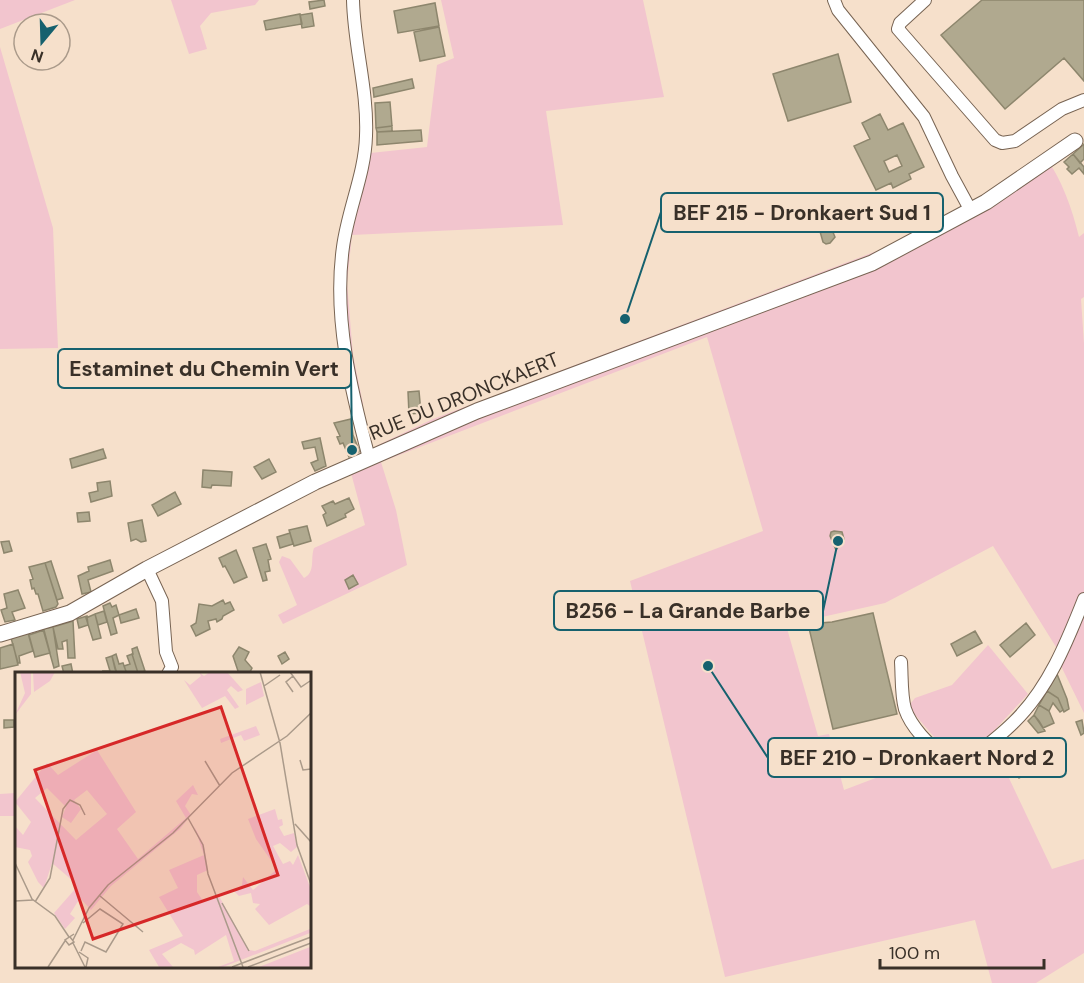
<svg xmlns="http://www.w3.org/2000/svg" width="1084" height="983" font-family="'DM Sans',sans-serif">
<rect width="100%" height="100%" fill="#f6e0cb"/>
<path fill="#f2c5ce" d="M0 0H75L0 29Z
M171 0H259L255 5 211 13 200 26 207 49 189 54Z
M441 0H643L664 97 546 111 563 225 352 235 347 283 353 355 363 404 354 407 336 316 361 154 427 147 437 65 454 58Z
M0 47 53 228 58 348 0 349Z
M1045 156C1062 180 1072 208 1079 237L1084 233V297L1081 299 1084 344V713L1062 668 1056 647 993 546 885 603 786 625 818 736 829 734 844 790 931 757 941 745 910 709 911 703 915 698 952 685 988 645 1028 694 989 736 1052 869 1084 859V953L1036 983H992L975 920 725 977 630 581 763 531 707 337 381 462 396 510 407 565 283 624 278 615 297 605 279 562 282 556 290 559 304 578C316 572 310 559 314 548L365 525 351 473 381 462 376 446 433 419 898 243 986 196Z
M16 793V816H0V794Z"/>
<path fill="#b0a98f" stroke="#8d866d" stroke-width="1.5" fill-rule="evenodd" d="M324 0 325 6 310 9 309 2Z
M982 0H1084V81L1064 58 1005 109 941 35Z
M435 3 439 26 398 33 394 11Z
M312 13 314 26 302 28 300 15Z
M300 14 302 24 266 30 264 21Z
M439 27 445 56 420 61 414 32Z
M838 54 851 102 788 121 773 74Z
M412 79 414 88 374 97 373 88Z
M390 102 392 126 376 128 375 103Z
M880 114 888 130 903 123 924 167 909 174 911 179 893 188 891 183 876 190 854 146 870 139 862 123ZM897 155 902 166 889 172 884 161Z
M392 126V131L377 132 376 128Z
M421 130 422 141 377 145V132Z
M1084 144V159L1080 163 1073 154Z
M1073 154 1084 167V174L1079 168 1072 174 1067 169 1069 167 1064 162Z
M819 228 832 230 835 237 830 243 826 244 823 242Z
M620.5 319a4.5 4.5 0 1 1 9 0a4.5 4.5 0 1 1-9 0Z
M419 391 421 413 409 414 408 392Z
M351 419 353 435 359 450V452L349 457 343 443 340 444 337 437 340 436 334 423Z
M320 438 326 466 315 471 311 463 318 460 315 447 304 449 302 442Z
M103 449 106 458 72 468 70 459Z
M269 459 276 472 262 479 254 467Z
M203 470 232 472 231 486 212 485 211 488 202 487Z
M110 481 112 496 91 502 89 493 98 491 97 483Z
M175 492 181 504 158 516 152 505Z
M349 498 354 509 345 514 346 517 327 526 323 515 326 513 322 506 333 501 335 504Z
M89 512 90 521 78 522 77 513Z
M142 520 146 541 141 542 136 539 131 541 128 523Z
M307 526 311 541 294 546 289 530Z
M834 531 842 532 844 539 836 550 830 536 831 532Z
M290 533 293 544 280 548 277 537Z
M9 541 12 551 4 553 1 542Z
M266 544 271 559 268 560 270 571 265 572 267 580 263 581 253 548Z
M236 550 247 577 234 583 225 566 223 567 219 558Z
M110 560 113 571 88 580 91 592 82 594 78 576 89 571 88 567Z
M51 561 63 598 57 600 45 563Z
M45 563 58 604 56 607 43 611 38 594H36L34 588 32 589 30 580 33 579 29 567Z
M353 575 358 584 349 589 345 580Z
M18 590 25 608 12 612 15 620 5 622 1 610 7 608 4 594Z
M223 600 225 604 230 602 234 610 223 616 222 619 217 622 216 619 208 621 210 629 196 636 191 626 196 623 199 604 212 606Z
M110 603 112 607 116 605 119 615 113 618 117 633 111 635 103 606Z
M136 609 139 618 121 623 119 615Z
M104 611 107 622 98 625 95 614Z
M873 613 897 714 833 729 808 624 832 622Z
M95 614 101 638 93 640 86 618Z
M87 616 88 625 79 628 77 619Z
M73 621 75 658H68L67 640 62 642 63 649H58L53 627Z
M1026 623 1035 635 1010 657 1000 645Z
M53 627 59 666 54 668 43 629Z
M44 630 50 653 35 657 29 635Z
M975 631 982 643 957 656 951 644Z
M28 633 33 651 19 656 20 663H18L11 638Z
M13 644 18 665 0 669V648Z
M137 647 145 671 138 673 132 654H133L132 649Z
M239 647 249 652 245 660 252 668 249 674H239L233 656Z
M285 652 289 659 282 664 278 656Z
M116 654 119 664 123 663 127 674H118L115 669 112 656Z
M132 654 138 673 127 674 124 666 130 664 127 656Z
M112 656 117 674H104L103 671H110L106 658Z
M703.5 666a4.5 4.5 0 1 1 9 0a4.5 4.5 0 1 1-9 0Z
M71 664 73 674H64L62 666Z
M1057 674 1067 699 1069 709 1064 712 1058 698 1047 691Z
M1047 691 1058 698 1063 710 1060 712 1053 703 1049 711 1039 705Z
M1039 705 1049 711 1054 723 1043 728 1034 715Z
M1034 715 1039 721 1045 731 1038 733 1028 721Z
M4 720H14V727L4 728Z
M1082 720 1084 733 1081 735 1076 722Z
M1004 745 1006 750 1016 745 1019 751 1017 752 1029 773 1019 778 1011 762 1006 764 998 748Z"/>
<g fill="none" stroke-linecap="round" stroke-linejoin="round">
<defs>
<path id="minor" d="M353 0C354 46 368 90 366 136 365 174 348 209 343 247 333 318 351 390 369 458
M834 0 838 10 924 117 952 176 971 211
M925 0 900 23 898 29 995 140 1002 143 1015 141 1062 109 1084 100
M147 569 162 601 166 652 172 667 168 674
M901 662C902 677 901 695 905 709 913 733 939 752 956 769 976 754 996 740 1014 722 1048 689 1067 642 1084 599"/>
<path id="major" d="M0 634 70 613 147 569 315 482 477 411 872 263 986 202 1075 141"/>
</defs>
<use href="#minor" stroke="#776352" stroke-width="14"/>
<use href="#major" stroke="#776352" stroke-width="17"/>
<use href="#minor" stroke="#fff" stroke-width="12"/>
<use href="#major" stroke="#fff" stroke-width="15"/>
</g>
<g text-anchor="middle" stroke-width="4.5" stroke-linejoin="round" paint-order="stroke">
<g font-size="20" fill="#393028" stroke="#f6e0cb">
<text transform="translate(464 396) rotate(-22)" y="7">RUE DU DRONCKAERT</text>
</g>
</g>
<g transform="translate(15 672)">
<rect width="296" height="296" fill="#f6e0cb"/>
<path d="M5 0H16V22L0 43 10 21ZM18 0H40L35 9 19 20ZM184 0 189 4 195 0H212L228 18 223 20 216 14 212 18 224 35 220 37 210 24 187 36 169 8 175 13 186 4ZM246 10 249 24 231 33V17ZM241 54 245 63 229 69 226 63 206 71 205 67ZM82 78 121 140 102 157 123 187 171 146 161 129 178 113 183 123 177 122 170 134 176 143 165 157 96 214 76 238 65 226 55 242 60 246 50 257 39 241 61 216 58 209 37 191 29 216 23 210 13 190 17 184 15 178 0 175V154L8 163 16 150 0 130 32 91 43 103ZM32 116 51 135 47 145 56 151 66 137 59 128 72 118 92 142 61 168 20 126ZM260 137 263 148 267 147 268 153 264 155 269 164 279 161 282 175 276 180 265 171 258 174 268 192 275 189 278 193 283 183 295 215V234L292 232 254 253 240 237 245 232 238 231 236 221 224 224 219 219 227 213 228 205 238 218 262 197 241 167 233 147ZM179 154 189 173 193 198 182 203V220L188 229 204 224 234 278 240 279 295 257V261L208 295H203L219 289 211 263 180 283 179 278 166 271 147 282 158 295H144L134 278 168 264 144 225 163 216 154 198 189 183ZM295 275V295H243H244Z" fill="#f2c5ce" fill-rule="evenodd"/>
<path fill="none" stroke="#aa9a8a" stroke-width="1.5" d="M245 0 265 71 282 173 296 212M275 0 286 15 295 9M278 4 271 10 278 20M249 14 265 3M285 88 288 98 296 97M190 89 205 114M173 146 188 173 193 202 228 295M280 152 296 170M0 191 17 227 40 244 54 265M85 224 128 260M0 229 18 228M20 230 35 206 48 137 55 128 65 133 70 143M207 231 234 279M55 265 59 270 54 273 50 268 59 262M58 268 74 236 93 213 158 161 217 101 272 64 296 41M58 271 70 295M66 279 70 270 91 280 108 252 85 237 68 251M64 280 73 286 71 295M33 295 50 269M217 295 296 265M233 295 296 271"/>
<path fill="#d62828" fill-opacity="0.15" stroke="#d62828" stroke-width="3" d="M206 35 263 203 78 267 20 98Z"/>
<rect width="296" height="296" fill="none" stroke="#393028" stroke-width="3"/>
</g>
<path fill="none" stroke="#16616e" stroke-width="2" d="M625 319L661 212M352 450L351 369M838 541L823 611M708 666L768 758"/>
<g fill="#16616e" stroke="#f6e0cb" stroke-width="2">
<circle cx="625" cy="319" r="6"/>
<circle cx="352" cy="450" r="6"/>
<circle cx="838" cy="541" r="6"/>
<circle cx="708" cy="666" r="6"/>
</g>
<g fill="#f6e0cb" stroke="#16616e" stroke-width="2">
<rect x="661" y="193" width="282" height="39" rx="6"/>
<rect x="58" y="349" width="293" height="39" rx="6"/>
<rect x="554" y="591" width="269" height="39" rx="6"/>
<rect x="768" y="738" width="298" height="39" rx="6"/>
</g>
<g font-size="21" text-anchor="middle" font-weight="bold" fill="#393028">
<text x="802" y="220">BEF 215 - Dronkaert Sud 1</text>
<text x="204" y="376">Estaminet du Chemin Vert</text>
<text x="688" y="618">B256 - La Grande Barbe</text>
<text x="917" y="765">BEF 210 - Dronkaert Nord 2</text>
</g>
<g transform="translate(42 42) rotate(199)"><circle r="28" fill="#f6e0cb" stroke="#aa9a8a" stroke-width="1.5"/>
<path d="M0-4.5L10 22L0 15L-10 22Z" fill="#16616e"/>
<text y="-9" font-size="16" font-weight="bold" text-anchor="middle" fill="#393028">N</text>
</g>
<path d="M880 959v9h164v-9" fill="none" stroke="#393028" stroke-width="3"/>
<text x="889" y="959" font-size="18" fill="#393028" stroke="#f6e0cb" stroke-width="4.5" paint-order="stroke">100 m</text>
</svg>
